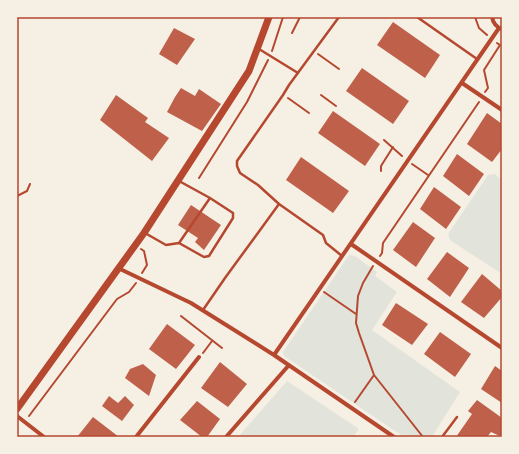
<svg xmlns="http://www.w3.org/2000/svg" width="519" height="454" font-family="Figtree,sans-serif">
<rect width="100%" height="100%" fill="#f6efe4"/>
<path fill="#e2e4dc" d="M495 174 502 180V274L450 240 448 234 488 175Z
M349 255 355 256 377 272 375 276 397 292 372 330 460 392 432 437H404L284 356 283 352Z
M287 381 359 429 353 437H238Z"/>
<path fill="#bf614a" d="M393 22 440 55 425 78 377 45Z
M174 28 195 39 177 65 159 54Z
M362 68 409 101 393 124 346 91Z
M181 88 195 96 199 89 221 104 202 131 167 112 175 97Z
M116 95 148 118 145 122 169 138 152 161 100 120Z
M333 111 380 144 365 166 318 133Z
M487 113 502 124V149L492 162 467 144Z
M457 154 484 174 469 196 443 176Z
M301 157 349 191 333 213 286 180Z
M434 187 461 207 446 229 420 209Z
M191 205 221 225 204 250 195 242 198 238 178 225Z
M413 222 435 238 416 267 393 250Z
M447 252 469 268 450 297 427 279Z
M482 274 502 291V297L484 318 461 302Z
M396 303 428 324 412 345 382 325Z
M167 324 195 345 176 369 149 349Z
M440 332 471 354 455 377 424 354Z
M220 362 247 384 228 407 201 388Z
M143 364 156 375 149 396 125 378 130 369Z
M495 366 502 371V403L481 389Z
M109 396 118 403 125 396 134 405 122 421 102 406Z
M477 400 502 418V437L491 432 487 437H456L472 414 468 411Z
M197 401 220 419 207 437H202L180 420Z
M93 417 119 437H77Z"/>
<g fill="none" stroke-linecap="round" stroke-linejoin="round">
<path stroke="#b5482f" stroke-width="2" d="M475 17 479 28 487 35
M292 33 300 17
M272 51 283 17
M318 54 339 69
M485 92 488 88 484 70 500 45 497 43
M321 95 336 106
M288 98 309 113
M384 140 402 156
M412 164 428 175
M381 171V166L393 147
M199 178 247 102 268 60
M17 196 27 191 30 184
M141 249 144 251 147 265 142 273
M380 256 382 253 383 243 479 102
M373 266 363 283 358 296 356 323 359 333 374 375 423 437
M324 292 356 314
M181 316 222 348
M203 353 212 341
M355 402 374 375
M29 416 117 299 129 292 136 283"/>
<path stroke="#b5482f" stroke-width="2.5" d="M417 17 477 59
M259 49 298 73
M179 181 210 198 233 213V218L209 256 204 257 179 243 210 198
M279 204 258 185 240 173 237 166V161L283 95 289 85 339 17
M145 233 166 245 179 243
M203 310 225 278 279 204 323 235 326 243 342 256
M442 437 457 417"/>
<path stroke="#b5482f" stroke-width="4" d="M492 17C493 23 496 27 502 29
M462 83 502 110
M351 244 502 348
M118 268 191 303 274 355 394 437
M274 355 499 28
M17 416 44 437
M136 437 199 357
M226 437 289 365"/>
<path stroke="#b5482f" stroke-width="7" d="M17 409 144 233 249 71 269 17"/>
</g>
<rect width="519" height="454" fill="none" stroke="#f6efe4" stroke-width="36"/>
<rect x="18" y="18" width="483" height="418" fill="none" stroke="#b5482f" stroke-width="1.5"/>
</svg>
